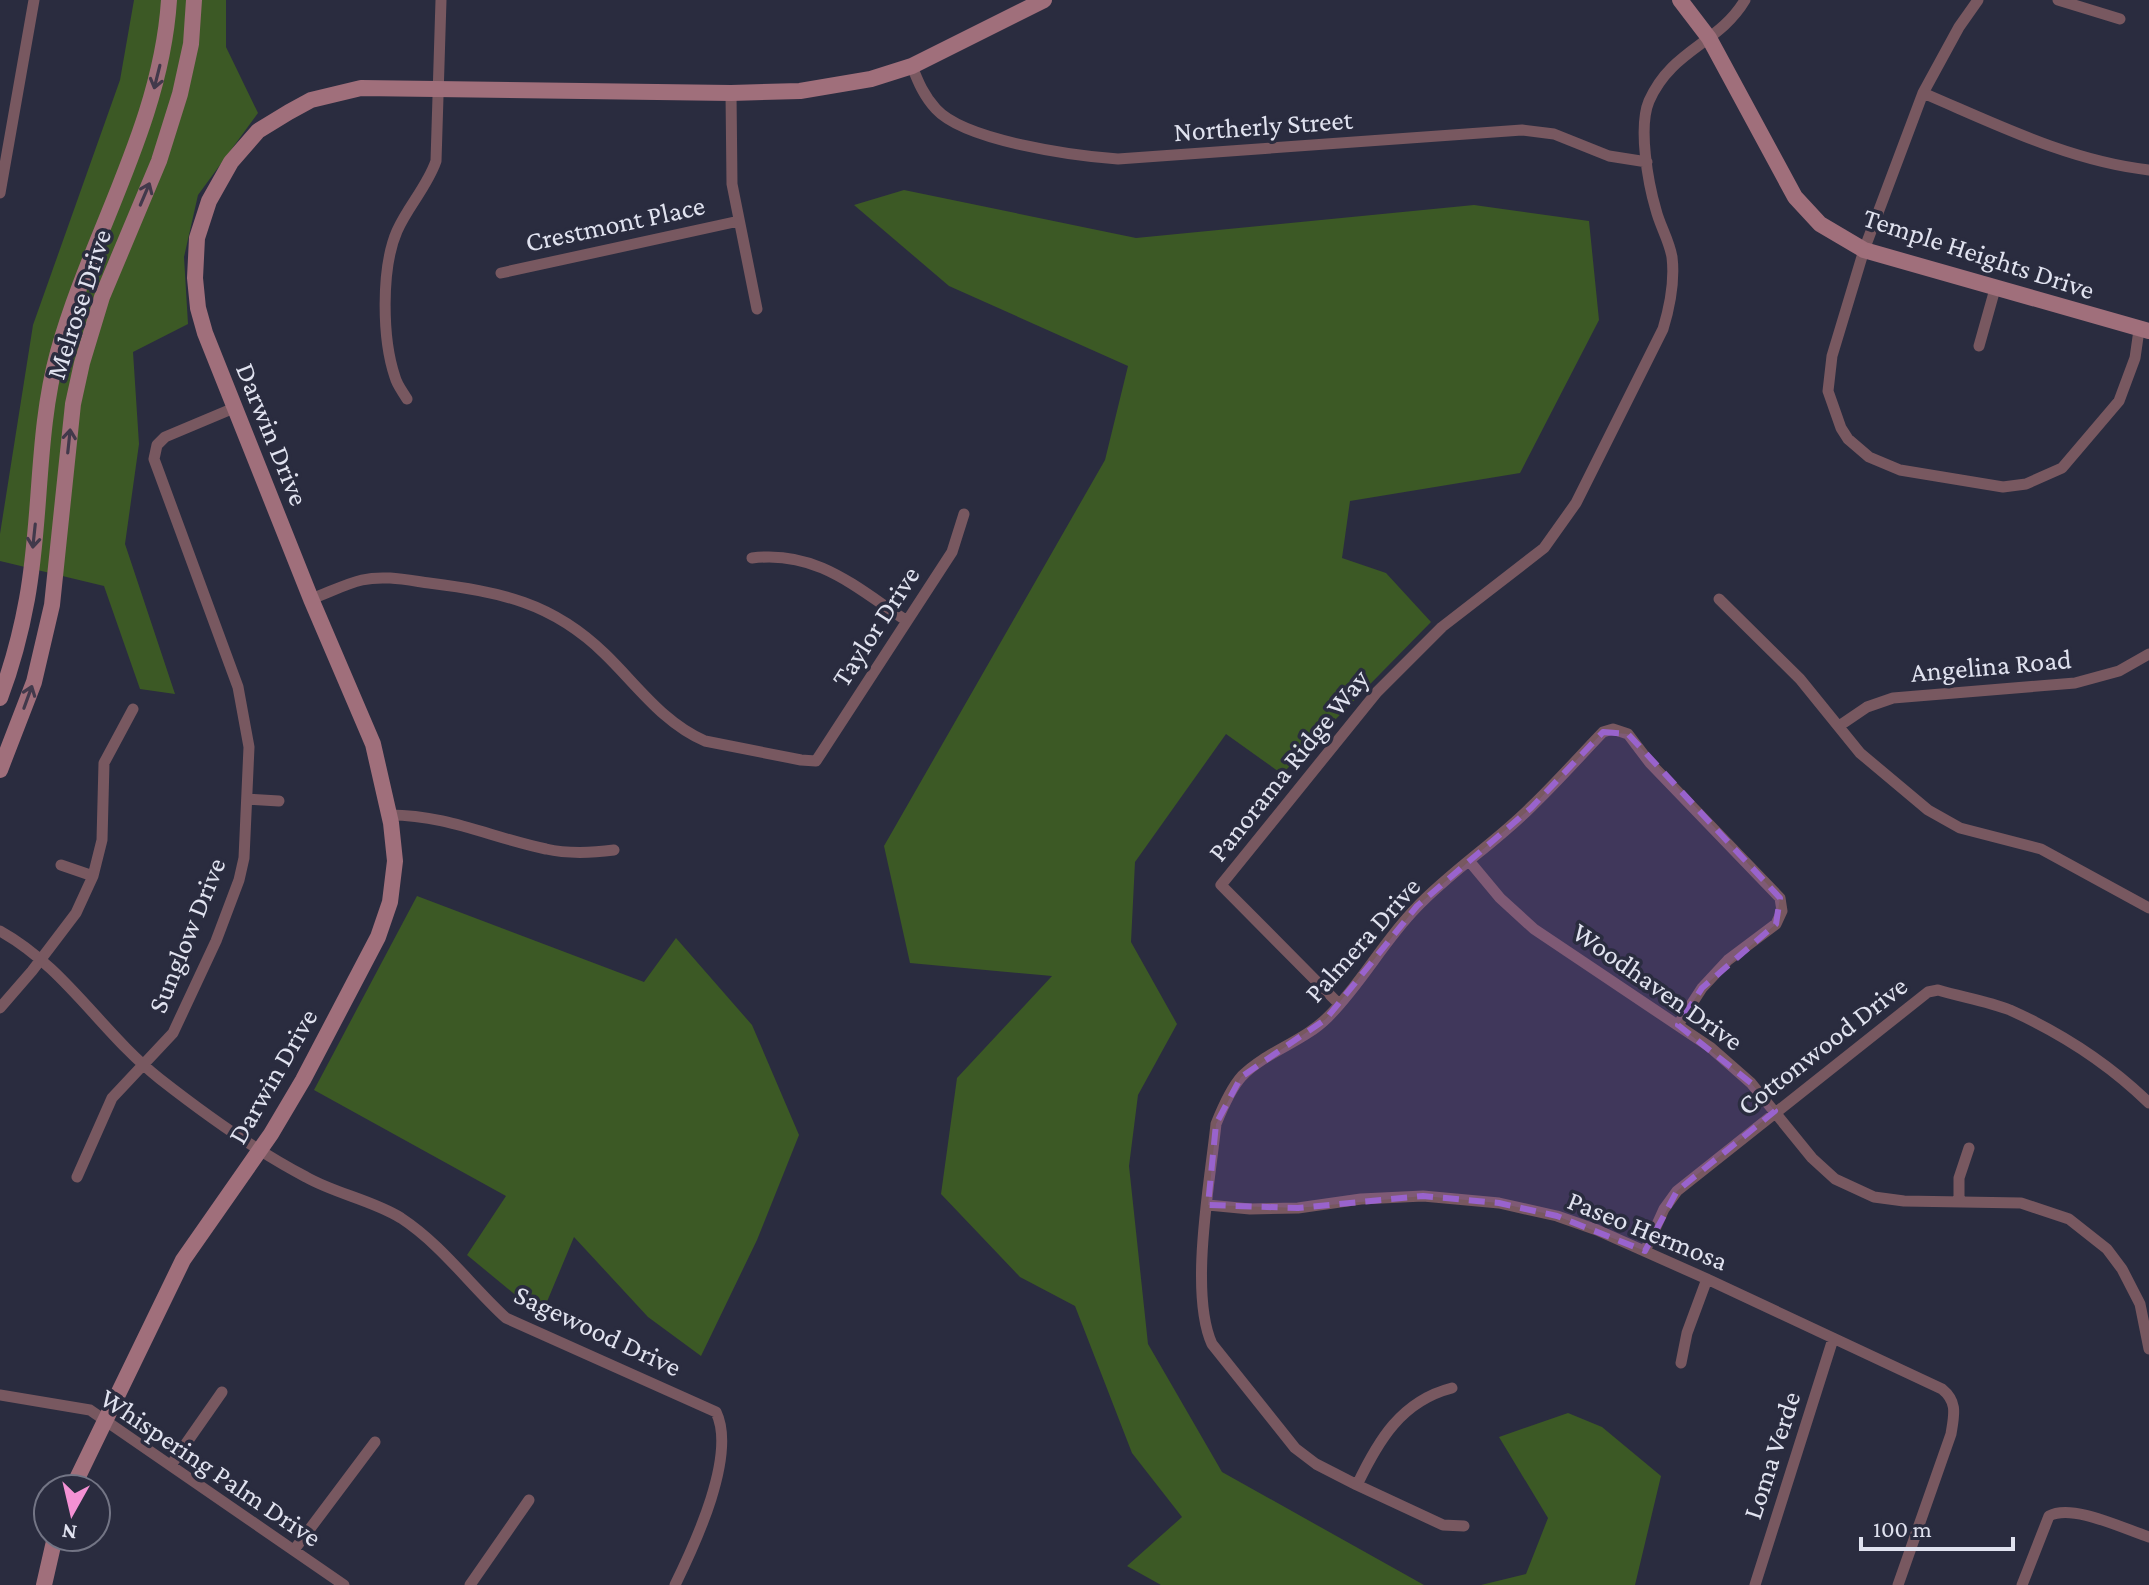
<svg xmlns="http://www.w3.org/2000/svg" width="2149" height="1585" font-family="'Crimson Pro',serif">
<rect width="100%" height="100%" fill="#2a2c3f"/>
<path fill="#3c5925" d="M134 0H226V47L258 113 198 195 184 257 188 324 133 352 139 444 125 544 175 694 140 689 104 586 0 561V534L33 325 120 80Z
M904 190 1136 238 1474 205 1589 221 1599 320 1520 473 1350 501 1342 558 1386 573 1431 622 1282 774 1226 734 1135 862 1131 942 1177 1024 1138 1095 1129 1166 1148 1344 1222 1472 1424 1585H1161L1127 1566 1182 1517 1132 1453 1075 1306 1020 1277 941 1194 957 1078 1052 976 910 963 884 846 1105 460 1128 366 949 286 854 205Z
M417 896 644 982 676 938 752 1025 799 1135 757 1240 701 1356 648 1317 574 1237 541 1316 467 1255 506 1196 314 1090Z
M1568 1413 1602 1427 1661 1476 1635 1585H1481L1526 1574 1548 1518 1499 1437Z"/>
<g fill="none" stroke-linecap="round" stroke-linejoin="round">
<path stroke="#785860" stroke-width="11" d="M1978 0 1959 27 1923 93 1864 250 1832 356 1828 391 1841 428 1848 439 1869 457 1900 470 2003 487 2026 484 2062 468 2119 401 2135 358 2139 330
M2058 0 2120 19
M912 66C918 82 924 96 936 109 965 141 1075 156 1118 159L1522 130 1554 134 1609 156 1647 162
M731 93 732 184 757 309
M1923 93C1996 124 2069 161 2149 170
M0 193 34 0
M501 273 739 221
M1979 346 1995 289
M407 399C403 392 397 385 395 377 382 339 381 268 397 231 408 206 427 187 436 161L441 0
M752 558C817 550 855 587 907 621
M311 599C328 593 345 584 362 580 384 575 407 580 429 583 500 592 552 602 605 654 637 685 663 723 705 741L801 760 816 761 952 552 964 514
M1719 599 1800 679 1860 753 1928 810 1960 828 2041 849 2149 908
M1839 726 1867 707 1893 698 2075 683 2119 671 2149 654
M248 799 279 801
M390 815C447 815 492 838 546 849 568 854 591 853 614 850
M1470 862 1500 898 1534 929 1710 1047 1751 1083 1812 1158 1835 1179 1874 1197 1904 1201 2021 1203 2069 1219 2107 1249 2122 1269 2140 1304 2149 1349
M61 865 93 876
M0 931C65 967 102 1033 160 1079 206 1115 254 1150 306 1177 336 1194 372 1200 401 1218 442 1245 470 1285 506 1318L716 1412C737 1455 695 1544 675 1585
M1339 1004 1221 885 1377 692 1442 627 1544 548 1576 503 1663 329C1670 306 1675 282 1672 257 1669 240 1660 226 1656 210 1648 183 1638 127 1649 101 1672 49 1719 44 1745 0
M0 1008 32 971 76 913 93 876 102 840 104 763 133 709
M77 1177 112 1098 173 1033 216 941 239 880 244 858 249 747 238 687 154 459 157 445 165 437 234 408
M1959 1201V1178L1969 1148
M1208 1205 1250 1209 1298 1208 1361 1199 1423 1196 1499 1203 1557 1216 1597 1230 1707 1279 1942 1389C1958 1402 1954 1415 1951 1434L1898 1585
M1645 1251 1664 1209 1677 1191 1928 992 1938 990C1961 997 1987 1001 2010 1010 2061 1033 2109 1064 2149 1103
M1681 1363 1687 1333 1707 1279
M0 1395 90 1410 344 1585
M171 1465 222 1392
M1357 1485C1378 1441 1401 1401 1452 1388
M1464 1526 1443 1525 1357 1485 1316 1464 1295 1448 1212 1344C1189 1293 1210 1182 1216 1124 1222 1109 1231 1088 1242 1076 1267 1051 1303 1042 1328 1017 1361 984 1383 942 1416 908 1451 871 1495 843 1531 807 1556 783 1579 757 1603 732L1613 729 1628 734 1650 763 1780 898 1782 911 1776 924 1728 960 1702 988 1678 1025
M294 1550 375 1442
M470 1585 529 1500
M1755 1585 1833 1339
M2022 1585 2049 1516C2072 1503 2124 1529 2149 1537"/>
<path stroke="#a06f7b" stroke-width="16" d="M1680 0 1709 38 1795 197 1820 224 1864 250 2149 331
M0 698C12 666 21 632 27 599 42 517 36 432 58 352 91 233 161 125 169 0
M0 770 34 682 52 605 73 404 82 363 102 297 159 161 180 94 191 44 194 0
M72 1489 183 1260 271 1134 303 1080 378 937 390 902 395 861 391 823 373 744 311 599 205 333 198 308 195 278 197 238 209 201 231 162 258 131 289 112 311 100 361 88 731 93 800 91 871 79 912 66 1044 0
M44 1585 55 1537"/>
</g>
<defs><path id="oneway-shaft" d="M-6 0H5M1.5-3L5.5 0L1.5 3" fill="none" stroke-width="1.6" stroke-linecap="round" stroke-linejoin="round" transform="scale(2)"/></defs>
<g stroke="#42394b">
<use href="#oneway-shaft" transform="translate(157 77) rotate(104)"/>
<use href="#oneway-shaft" transform="translate(145 194) rotate(-67)"/>
<use href="#oneway-shaft" transform="translate(69 441) rotate(-84)"/>
<use href="#oneway-shaft" transform="translate(34 536) rotate(96)"/>
<use href="#oneway-shaft" transform="translate(28 697) rotate(-70)"/>
</g>
<path fill="#9963cd" fill-opacity="0.2" stroke="#9963cd" stroke-width="6" stroke-dasharray="16 10" stroke-linejoin="round" d="M1603 732 1628 734 1780 898 1776 924 1702 988 1678 1025 1751 1083 1775 1111 1677 1191 1645 1251 1557 1216 1499 1203 1423 1196 1298 1208 1208 1205 1216 1124 1241 1077 1326 1019 1417 906 1531 808Z"/>
<g text-anchor="middle" stroke-width="7" stroke-linejoin="round" paint-order="stroke">
<g font-size="28" fill="#e0e2ef" stroke="#2a2c3f">
<text transform="translate(1263 125) rotate(-4)" y="10">Northerly Street</text>
<text transform="translate(615 223) rotate(-12)" y="10">Crestmont Place</text>
<text transform="translate(1979 253) rotate(18)" y="10">Temple Heights Drive</text>
<text transform="translate(78 304) rotate(-72)" y="10">Melrose Drive</text>
<text transform="translate(273 434) rotate(68)" y="10">Darwin Drive</text>
<text transform="translate(875 626) rotate(-57)" y="10">Taylor Drive</text>
<text transform="translate(1991 665) rotate(-5)" y="10">Angelina Road</text>
<text transform="translate(1288 765) rotate(-51)" y="10">Panorama Ridge Way</text>
<text transform="translate(186 935) rotate(-68)" y="10">Sunglow Drive</text>
<text transform="translate(1362 939) rotate(-48)" y="10">Palmera Drive</text>
<text transform="translate(1658 986) rotate(35)" y="10">Woodhaven Drive</text>
<text transform="translate(1822 1045) rotate(-38)" y="10">Cottonwood Drive</text>
<text transform="translate(272 1076) rotate(-60)" y="10">Darwin Drive</text>
<text transform="translate(1648 1230) rotate(22)" y="10">Paseo Hermosa</text>
<text transform="translate(598 1330) rotate(25)" y="10">Sagewood Drive</text>
<text transform="translate(1771 1455) rotate(-72)" y="10">Loma Verde</text>
<text transform="translate(211 1467) rotate(34)" y="10">Whispering Palm Drive</text>
</g>
</g>
<g transform="translate(72 1513) rotate(188)"><circle r="38" fill="#2a2c3f" stroke="#737585" stroke-width="2"/>
<path d="M0-6L14 30L0 20L-14 30Z" fill="#f491d4"/>
<text y="-12" font-size="22" font-weight="bold" text-anchor="middle" fill="#e0e2ef">N</text>
</g>
<path d="M1861 1537v12h152v-12" fill="none" stroke="#e0e2ef" stroke-width="4"/>
<text x="1873" y="1537" font-size="24" fill="#e0e2ef" stroke="#2a2c3f" stroke-width="6" paint-order="stroke">100 m</text>
</svg>
